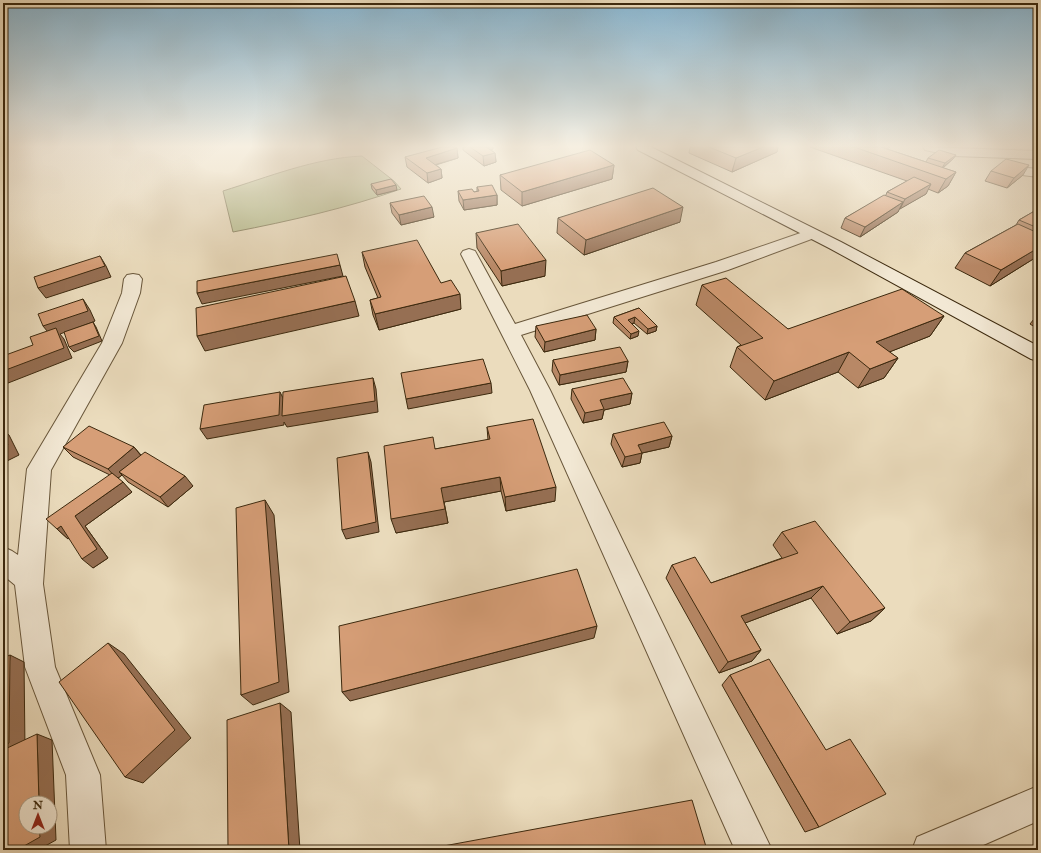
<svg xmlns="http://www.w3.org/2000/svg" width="1041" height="853" font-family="'IM FELL Double Pica',serif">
<rect width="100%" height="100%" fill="#ebdcbd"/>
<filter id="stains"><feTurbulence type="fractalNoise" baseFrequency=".005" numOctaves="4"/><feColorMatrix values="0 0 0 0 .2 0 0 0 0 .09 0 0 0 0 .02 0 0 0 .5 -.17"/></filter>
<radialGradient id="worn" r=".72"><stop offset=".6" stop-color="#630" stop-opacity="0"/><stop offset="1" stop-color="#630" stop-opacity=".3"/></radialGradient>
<path fill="#b8c090" stroke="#7a744f" d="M362 156 394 181 401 189C347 208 290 221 233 232L223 191C268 177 315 158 362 156Z"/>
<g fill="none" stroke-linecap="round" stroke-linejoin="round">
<defs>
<path id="minor" d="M923 147 1038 151V159L954 156 925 150Z
M1010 166 1038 169V177L1005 173 1003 170 1005 167Z
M812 229 817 231 820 234 817 237 728 270 521 335 550 390 772 850H735L530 390 461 254 463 251 469 249 475 251 515 324 716 262Z
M133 274 139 275 142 279 140 293 122 343 51 470 43 584 55 667 100 775 106 850H70L66 775 25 667 15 585 3 575V547L12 551 18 555 27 469 102 343 122 293 124 279 127 275Z
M1038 786V821L972 850H912L917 837Z"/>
<path id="secondary" d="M636 147H651L841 242 1038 346V361L1031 359 829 248 638 150Z"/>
</defs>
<use href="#minor" stroke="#68563a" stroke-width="2"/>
<use href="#secondary" stroke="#3c290e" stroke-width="2"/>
<use href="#minor" fill="#f2e8d4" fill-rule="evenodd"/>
<use href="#secondary" fill="#f2e8d4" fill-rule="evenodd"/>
</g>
<path fill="#b88866" stroke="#3c290e" d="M463 147H493V149L491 150 495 153 496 162 484 166 463 150Z
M690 147H778L777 152 732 172 689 153Z
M810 147H890L887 149 926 162 928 158 956 155 953 159 943 168 956 172 948 186 938 193 928 189 926 194 899 209 898 212 860 237 841 228 845 218 886 195 887 192 907 181Z
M457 148 458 158 436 165 441 169 442 178 428 183 407 167 405 157Z
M614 165 612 179 522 206 501 190 500 175Z
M991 171 1023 175 1007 188 985 181Z
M371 184 397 190 377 195 372 189Z
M477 187 497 195V205L464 210 459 201 458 191 474 192H477Z
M390 203 434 217 401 225 392 213Z
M1038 209V256L990 286 955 268 965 253 1016 225 1019 220Z
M558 218 680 222 584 255 557 233Z
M476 233 545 276 502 286 477 248Z
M362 252 441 283 461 309 379 330 373 315 370 300 378 298 365 267Z
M702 285 788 329 944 316 930 336 889 352 898 358 884 378 858 388 838 372 765 400 730 367 737 347 741 345 696 305Z
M639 308 657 326 656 331 647 334 634 323 632 324 638 336 630 339 613 323 614 317Z
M1038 314V329L1030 324Z
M536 326 596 329 595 340 544 352 535 337Z
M553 360 628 361 626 372 559 385 552 371Z
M572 389 632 393 630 404 604 410 602 419 583 423 571 399Z
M487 427 555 501 506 511 501 491 444 502 448 523 396 533 435 449 488 440Z
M613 434 672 436 669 447 642 453 640 463 622 467 611 444Z
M63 447H134L141 455 193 486 168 507 128 482 122 475 118 478 132 492 85 526 108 558 93 568 69 538 68 539 57 529 110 475 73 457Z
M782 532 885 608 871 621 837 634 811 598 745 623 761 650 752 661 719 673 666 578 672 565 711 583 782 558 773 545Z
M730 675 819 827 805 832 722 685Z"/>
<path fill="#966f53" stroke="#3c290e" d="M481 147H493V149L482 152Z
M763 147H778L777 152 732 172 736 158Z
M457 148 458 158 427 167 426 158Z
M495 153 496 162 484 166 483 156Z
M956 155 953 159 942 168 945 163Z
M614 165 612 179 522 206V192Z
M1029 165 1023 175 1007 188 1014 178Z
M441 169 442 178 428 183 427 173Z
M956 172 948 186 938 193 946 179Z
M931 184 926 194 900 209 905 199Z
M396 185 397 190 377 195 376 190Z
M497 195V205L464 210 463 200Z
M903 202 898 212 860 237 865 227Z
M432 207 434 217 401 225 399 215Z
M683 207 680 222 584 255 586 240Z
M1038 248V256L990 286 1001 270Z
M100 256 106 266 111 277 46 298 38 288Z
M546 260 545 276 502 286 501 271Z
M340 265 343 276 202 304 197 293Z
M460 294 461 309 379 330 375 314Z
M83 299 90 310 95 321 93 322 96 327 102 341 74 352 69 347 93 322 60 334 64 339 72 358 3 385V371L52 337 43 326Z
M355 301 359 316 205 351 197 336Z
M944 316 930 336 864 362 876 342Z
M635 317 634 323 627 325 628 320Z
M657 326 656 331 647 334 648 329Z
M596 329 595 340 544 352 545 342Z
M639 331 638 336 630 339 631 334Z
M849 352 838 372 765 400 774 381Z
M898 358 884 378 858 388 870 369Z
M628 361 626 372 559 385 560 375Z
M373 378 376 389 378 412 287 427 284 422V425L207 439 200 429 280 392 285 402Z
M491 383 492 393 408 409 406 399Z
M632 393 630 404 604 410 602 419 583 423 585 413 600 400Z
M3 430 9 435 19 455 3 463Z
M672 436 669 447 642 453 640 463 622 467 625 457 638 445Z
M134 447 142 457 119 472 122 475 117 479 108 469Z
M368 452 371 462 379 532 346 539 342 530Z
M185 476 193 486 168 507 160 497Z
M500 477 501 491 444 502 448 523 396 533 391 519 441 488Z
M123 482 132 492 85 526 108 558 93 568 82 559 75 516Z
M556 487 555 501 506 511 505 497Z
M265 500 274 515 289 692 253 705 241 695Z
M61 526 72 536 68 539 57 529Z
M823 586 811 598 732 628 741 616Z
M885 608 871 621 837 634 850 622Z
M597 626 594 638 350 701 342 692Z
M108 643 124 654 191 738 143 783 125 777Z
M761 650 752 661 719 673 728 662Z
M10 655 24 662 25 749 3 760V746Z
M280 703 291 712 300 850H289Z
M37 734 52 740 56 840 38 850H17L39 827H50V803H39Z"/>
<path fill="#d69e77" stroke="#3c290e" d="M442 147H455L457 148 426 158 441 169 427 173 405 157Z
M470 147H486L495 153 483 156Z
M709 147H763L736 158Z
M854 147H881L956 172 946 179Z
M590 150 614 165 522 192 500 175Z
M939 150 956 155 945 163 928 158Z
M1006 159 1029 165 1014 178 991 171Z
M914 177 931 184 905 199 887 192Z
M391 179 396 185 376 190 371 184Z
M492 185 497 195 463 200 458 191 472 189 474 192 479 191 477 187Z
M653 188 683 207 586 240 558 218Z
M884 195 903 202 865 227 845 218Z
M424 196 432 207 399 215 390 203Z
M1038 209V228L1019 220Z
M518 224 546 260 501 271 476 233Z
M1018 224 1038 233V248L1001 270 965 253Z
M417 240 441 283 451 280 460 294 375 314 370 300 381 297 362 252Z
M337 254 340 265 197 293V281Z
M100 256 105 266 38 288 34 277Z
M346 276 355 301 197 336 196 308Z
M726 278 788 329 902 289 944 316 876 342 898 358 870 369 849 352 774 381 737 347 763 338 702 285Z
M83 299 88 311 43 326 38 314Z
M639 308 657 326 648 329 635 317 628 320 639 331 631 334 614 317Z
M587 315 596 329 545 342 536 326Z
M93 322 99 336 69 347 64 332Z
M56 328 64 348 3 371V356L33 345 30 337Z
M620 347 628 361 560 375 553 360Z
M483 359 491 383 406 399 401 373Z
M373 378 375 401 282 416 283 392Z
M623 378 632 393 600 400 604 409 585 413 572 389Z
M280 392 279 415 200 429 204 405Z
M533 419 556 487 505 497 500 477 441 488 445 509 391 519 384 446 433 437 435 449 490 439 487 427Z
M664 422 672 436 638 445 642 453 625 457 613 434Z
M89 426 134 447 108 469 63 447Z
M3 435 8 445 3 447Z
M145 452 185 476 160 497 119 472Z
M368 452 376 522 342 530 337 458Z
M112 473 123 482 75 516 97 549 82 559 61 526 57 529 46 519Z
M265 500 279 682 241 695 236 508Z
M815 521 885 608 850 622 823 586 741 616 761 650 728 662 672 565 695 557 711 583 798 553 782 532Z
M577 569 597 626 342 692 339 626Z
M108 643 175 730 125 777 59 682Z
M10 655 9 743 3 746V658Z
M769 659 826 750 850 739 886 794 819 827 730 675Z
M280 703 289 850H228L227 720Z
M37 734 39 803H26V827H39L40 837 17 850H3V750Z
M692 800 707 850H422Z"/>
<linearGradient id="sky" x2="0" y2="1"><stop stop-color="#88b7d3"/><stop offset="0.55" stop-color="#f6efe1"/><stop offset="1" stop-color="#f6efe1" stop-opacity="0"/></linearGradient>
<rect width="1041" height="266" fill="url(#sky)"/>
<rect width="1041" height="853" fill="none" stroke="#ebdcbd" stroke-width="16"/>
<rect x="4" y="4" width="1033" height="845" fill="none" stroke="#3c290e" stroke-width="2"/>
<rect x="8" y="8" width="1025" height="837" fill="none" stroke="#3c290e"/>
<g transform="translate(38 815)"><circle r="19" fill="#f2e8d4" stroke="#a99c85"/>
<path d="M0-3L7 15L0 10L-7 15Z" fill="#8f2418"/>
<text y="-6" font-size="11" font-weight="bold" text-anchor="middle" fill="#3c290e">N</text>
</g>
<rect width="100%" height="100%" filter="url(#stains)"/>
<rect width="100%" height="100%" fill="url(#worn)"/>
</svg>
